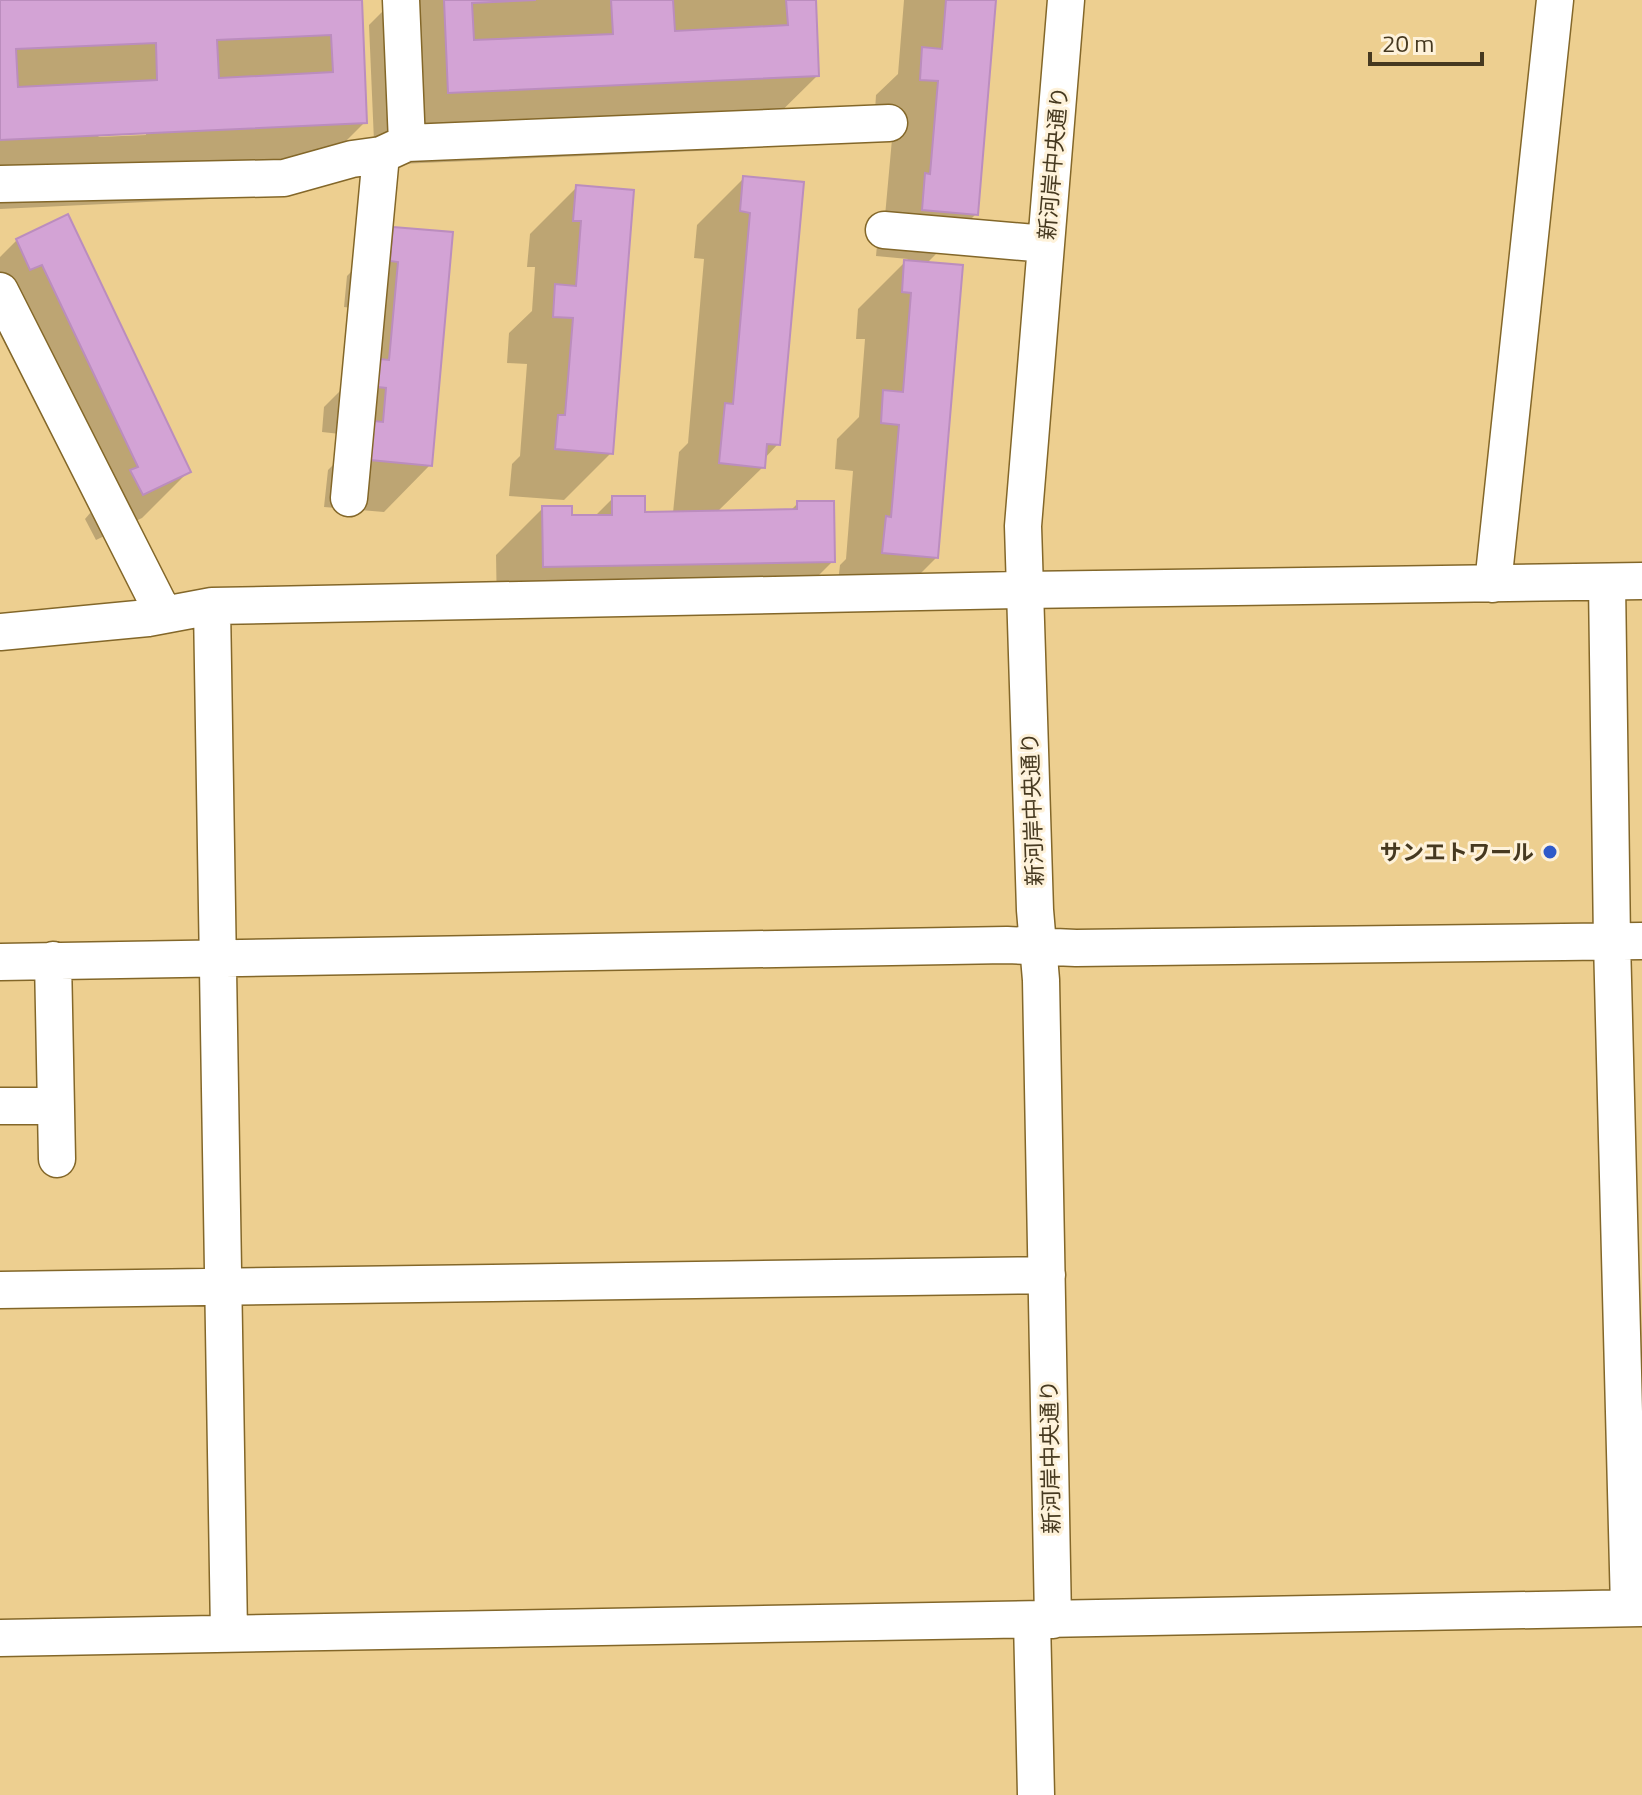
<svg xmlns="http://www.w3.org/2000/svg" width="1642" height="1795" font-family="'Titillium Web','Noto Sans JP',sans-serif">
<rect width="100%" height="100%" fill="#edcf90"/>
<path fill="#0003" fill-rule="evenodd" d="M0 0H360L365 122 292 195 0 209ZM146 131V135L98 137 102 133Z
M394 0H814L817 76 743 149 375 165 369 25Z
M904 0H994L976 214 926 264 937 557 890 604 836 599 840 565 846 559 853 471 835 469 837 439 859 417 865 339H856L858 309 908 259 876 256 879 222 885 216 893 128 874 126 876 95 898 74Z
M744 178 802 184 778 444 764 459 763 467 717 512 790 511 798 503 833 561 786 608 497 613 496 555 543 508 570 517H594L613 498 643 514 673 513 679 452 688 443 704 259 694 258 697 225Z
M577 187 631 192 611 453 564 500 509 496 512 464 520 456 527 364 507 363 509 333 532 311 535 267H527L530 234Z
M67 216 189 471 142 518 96 540 85 519 91 512 0 322V257L17 240Z
M394 229 430 465 384 512 324 507 328 470 338 460 340 434 322 432 324 407 345 386 352 308 344 307 347 276Z"/>
<path fill="#d3a3d5" stroke="#bb8dbe" stroke-width="2" fill-rule="evenodd" d="M0 0H362L367 123 0 140ZM331 35 333 72 219 78 217 40ZM156 43 157 80 18 87 16 49Z
M444 0H536L472 3 474 40 613 34 611 0H673L675 31 788 25 786 0H816L819 76 448 93Z
M946 0H996L978 215 922 210 925 173 930 174 938 81 920 80 922 47 942 49Z
M743 176 804 182 780 445 767 444 765 468 719 463 725 403 733 404 750 213 740 211Z
M576 185 634 190 613 454 555 449 558 415H565L573 318 553 317 555 284 576 286 581 221H573Z
M68 214 191 472 143 495 130 470 138 467 42 265 30 270 16 239Z
M393 227 453 232 432 466 370 460 374 421 383 422 386 388 368 386 370 358 389 360 398 262 390 261Z
M904 260 963 265 938 558 882 553 886 516 891 517 899 425 881 423 883 390 903 392 911 293 902 292Z
M612 496H645V512L797 509V501H834L835 562 543 567 542 506H572V515H612Z"/>
<g fill="none" stroke-linecap="round" stroke-linejoin="round">
<defs>
<path id="minor" d="M401 0 407 143
M0 184 284 178 352 159 381 155 407 143 889 123
M884 230 1046 244
M0 291 164 615
M349 498 381 155
M1607 582 1612 941 1629 1608
M1493 584 1555 0
M212 606 229 1633
M0 632 148 618 212 606 1024 590 1642 581
M53 960 57 1159
M0 962 1007 945 1076 948 1642 941
M0 1106H56
M0 1290 1047 1275
M1032 1620 1036 1795
M1053 1620 1041 980 1035 910 1023 526 1066 0
M0 1638 1642 1608"/>
</defs>
<use href="#minor" stroke="#836729" stroke-width="39"/>
<use href="#minor" stroke="#fff" stroke-width="36"/>
</g>
<circle fill="#2f5ac9" stroke="#fef2da" stroke-width="3" cx="1550" cy="852" r="8"/>
<g text-anchor="middle" stroke-width="6" stroke-linejoin="round" paint-order="stroke">
<g font-size="22" fill="#463920" stroke="#fef2da">
<text transform="translate(1053 163) rotate(-85)" y="8">新河岸中央通り</text>
<text transform="translate(1032 809) rotate(-92)" y="8">新河岸中央通り</text>
<text transform="translate(1050 1457) rotate(-91)" y="8">新河岸中央通り</text>
</g>
<g font-size="22" font-weight="bold" fill="#463920" stroke="#fef2da" text-anchor="end">
<text x="1534" y="860">サンエトワール</text>
</g>
</g>
<path d="M1370 52v12h112v-12" fill="none" stroke="#463920" stroke-width="4"/>
<text x="1382" y="52" font-size="24" fill="#463920" stroke="#fef2da" stroke-width="6" paint-order="stroke">20 m</text>
</svg>
